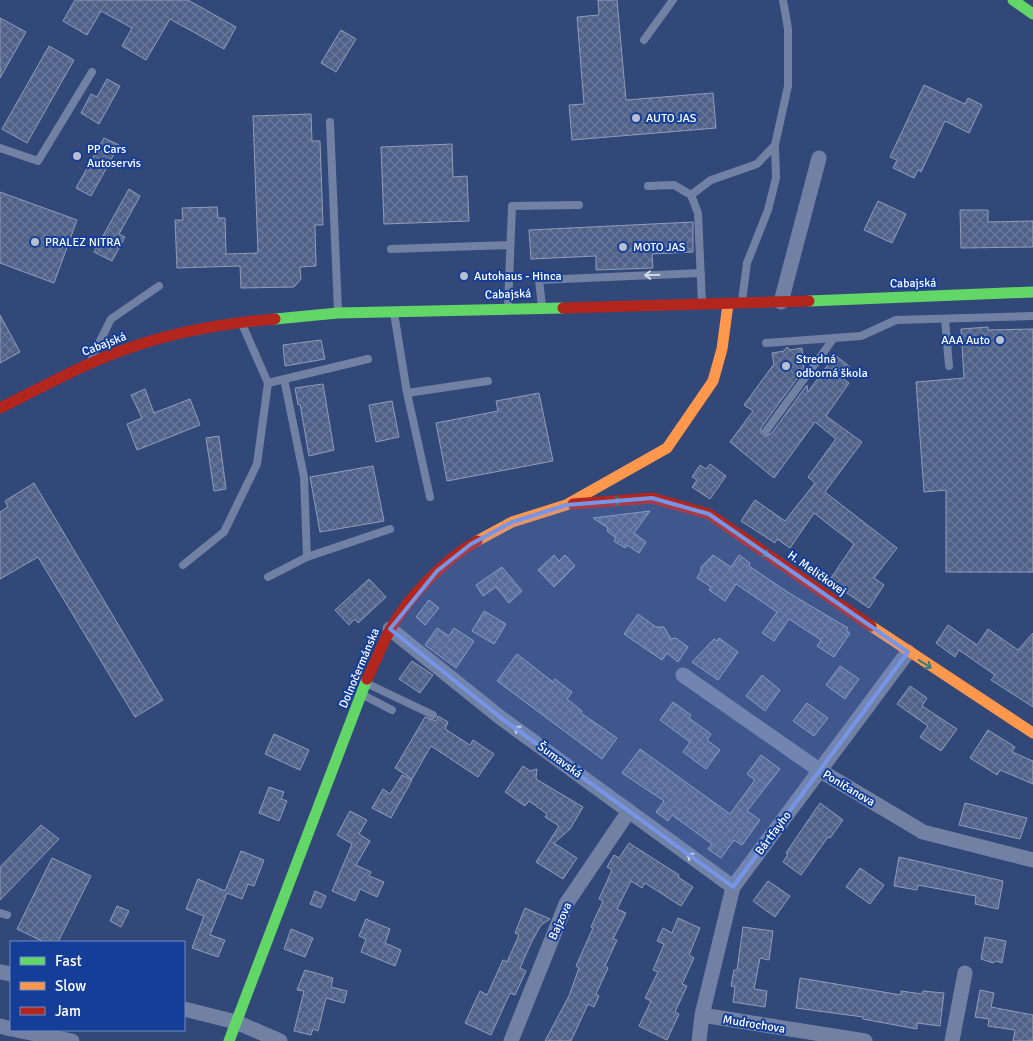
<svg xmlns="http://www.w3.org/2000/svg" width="1033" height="1041" font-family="Signika,sans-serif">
<defs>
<pattern id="building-cross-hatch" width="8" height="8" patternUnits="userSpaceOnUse" patternTransform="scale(1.25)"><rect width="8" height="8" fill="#4f6188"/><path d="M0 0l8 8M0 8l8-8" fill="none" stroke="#69799a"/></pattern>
</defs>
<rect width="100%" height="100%" fill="#324879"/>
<path fill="url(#building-cross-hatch)" stroke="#909db9" d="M75 0H188L236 27 224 49 170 19 146 60 122 46 132 28 101 11 87 35 63 21Z
M598 0H617L626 100 713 93 716 128 572 140 569 105 584 104 577 17 599 15Z
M0 18 26 32 0 78Z
M341 30 356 39 336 72 321 63Z
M49 46 74 60 27 143 2 129Z
M107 79 120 86 99 124 81 113 91 94 97 97Z
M924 85 965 104 968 98 982 105 969 133 945 121 921 172 918 170 914 178 893 168 897 160 890 157Z
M311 114 312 141H320L323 225H315L316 266 300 267 301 279 294 287 241 288 240 266 177 268 175 220H183L182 208 217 207 218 218H225L226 254 258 253 253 116Z
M104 138 119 145 91 196 76 188Z
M452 144 453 177 467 176 469 221 384 224 381 147Z
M129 189 140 196 119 234 125 237 112 261 94 252Z
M0 192 77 220 54 283 0 263Z
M878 201 906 214 892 243 864 230Z
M960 210H988V222L1033 221V247L961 248Z
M693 222V252L652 254 653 268 596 270V256L531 259 529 230Z
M0 315 20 352 0 363Z
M988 327V330L1033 329V572H946V490L924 492 916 382 964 378 961 329Z
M321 340 325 359 285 366 283 345Z
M787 347 790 350 802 348 804 369 761 428V433L765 436 771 434 807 385 808 392 835 355 850 367 842 378 849 383 826 416 862 442 825 492 897 548 874 578 884 585 869 608 829 581 854 544 814 513 790 548 777 539 775 543 741 521 755 500 785 521 815 483 808 477 836 439 815 422 774 478 730 442 753 411 744 405 774 364 772 353 784 351Z
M323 384 334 450 309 456 300 404 298 405 295 388Z
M145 389 154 413 190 399 200 425 137 450 127 424 142 418 131 395Z
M539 393 553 461 447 481 436 423 498 411 496 401Z
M392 401 399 437 376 442 369 405Z
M219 436 226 489 214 491 206 438Z
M710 464 726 476 710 499 692 487 697 480 692 477 700 465 706 469Z
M373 466 384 521 320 532 310 477Z
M34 483 163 700 135 717 38 557 0 579V512L8 507 5 501Z
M650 511 634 533 646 542 639 553 627 545 625 548 614 541 616 538 607 531 608 528 593 518Z
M554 555 559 561 565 555 575 566 554 587 538 570Z
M713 555 731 567 739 555 750 563 749 566 789 593 848 628 846 630 850 633 834 657 817 646 821 640 789 619 774 641 762 633 777 612 736 584 725 601 709 590 711 587 697 578 701 571V567Z
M502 567 522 591 509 603 496 587 483 596 476 585Z
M369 579 386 597 358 623 355 619 349 625 335 610Z
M429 600 439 608 425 625 416 617Z
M484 611 506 624 494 644 472 631Z
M638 614 656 627H664L671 639 676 638 688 647 678 662 667 653 662 660 624 634Z
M948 625 977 645 988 629 1018 650 1033 633V707L991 680 995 675 959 650 955 657 936 643Z
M437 628 449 636 454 628 474 641 456 668 425 645Z
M719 638 738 652 718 680 692 662 714 639 717 641Z
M517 654 553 682 555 679 572 692 567 699 582 711 581 713 617 738 602 759 497 681Z
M412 661 433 675 420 693 399 679Z
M840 666 859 679 845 699 826 685Z
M762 675 780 690 765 711 746 696Z
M910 686 927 698 922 706 957 729 941 751 920 737 928 726 897 704Z
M673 702 691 715 689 718 711 734 707 740 720 750 706 769 683 752 690 742 660 720Z
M807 703 828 718 814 736 793 721Z
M438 716 448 722 445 729 470 745 473 740 494 754 478 777 431 746 412 779 395 768 425 717 436 721Z
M988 730 1015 747 1012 752 1033 761V784L1000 770 997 775 970 758Z
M274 734 309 750 300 770 265 754Z
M640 749 730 814 755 780 747 774 761 755 780 769 747 811 760 820 742 845 734 840 721 858 708 849 712 844 672 815 668 821 656 812 664 801 622 773Z
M523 766 530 771 537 769 536 779 583 807 570 829 554 843 577 858 563 879 536 862 559 826 545 817 547 814 529 801 525 806 505 792Z
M402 775 412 780 391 818 372 808 383 789 390 794Z
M269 787 284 792 281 799 287 801 279 821 259 813Z
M820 803 843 820 830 838 828 837 801 875 783 862 788 854 786 853Z
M965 803 1027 818 1020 839 959 825Z
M350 811 367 820 359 834 370 841 356 865 371 872 369 876 384 882 377 897 360 889 355 901 332 891 352 844 337 835Z
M41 825 59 839 0 900V867Z
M629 843 679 875 678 877 693 887 681 906 645 883 642 888 631 881 617 909 626 913 613 939 617 940 605 966 608 968 596 994 599 996 594 1007 588 1004 571 1041H545L569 996 579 968 576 966 593 928 591 927 603 901 599 899 612 870 607 867 614 855 619 858Z
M241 851 264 860 254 886 248 884 242 899 227 893 210 935 225 940 218 957 192 948 204 916 186 909 198 879 225 891Z
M899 857 1003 881 998 909 975 904 976 896 918 885 917 890 894 886Z
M52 858 91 876 58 942H44L17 929Z
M860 868 884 885 870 904 846 887Z
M768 881 790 896 775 917 753 901Z
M315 891 326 896 321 908 310 904Z
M117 906 129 911 121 927 110 921Z
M525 908 550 919 541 925 532 941 520 968 526 971 515 995 510 993 491 1035 465 1023 480 991 487 995 503 960 507 962 519 935 515 933Z
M678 918 700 928 689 955 694 958 682 984 687 986 675 1012 679 1014 667 1040 639 1026 651 1001 645 998 658 972 653 970 664 944 657 941 663 928 672 933Z
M366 919 390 929 385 943 401 950 395 966 361 952 366 939 359 936Z
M743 927 773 931 769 960 760 958 754 989 767 991 765 1007 733 1002 735 987 731 986 734 970H737Z
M291 929 313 938 305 957 284 949Z
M985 937 1006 941 1002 963 996 961 993 963 981 959Z
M305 970 333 978 331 987 347 991 344 1003 326 998 318 1031 313 1029 311 1035 294 1031 304 991 297 990Z
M800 978 901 995V991L922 994 923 991 944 993 940 1026 917 1023V1029L863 1019V1017L796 1008Z
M980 990 994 993 991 1007 1033 1015V1041H1013L1015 1030 988 1026 989 1019 975 1017Z"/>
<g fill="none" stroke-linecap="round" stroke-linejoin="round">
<path stroke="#7181a4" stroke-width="8" d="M644 40 673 0
M330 122 338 311
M0 148 38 161 92 72
M648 186 674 185 691 195 698 213 702 303
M691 195 711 180 757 164 775 145 788 86V29L783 0
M391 249 510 245
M742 301 747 263 768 210 776 178 775 145
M542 306 539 280 701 273
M508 307 512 206 579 205
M394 313 407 393 430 497
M945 319 949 366
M766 343 861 336 896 320 1033 316
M92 357 111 319 159 286
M268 383 368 359
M407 393 488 381
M766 431 834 338
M307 557 390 529
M183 565 224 532 257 464 268 383 242 324
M268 577 307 557 304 477 284 379
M368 684 433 715
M363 695 392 710
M0 913 7 915"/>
<path stroke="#7181a4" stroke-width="15" d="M781 302 819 158
M390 629 501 718 733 887
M683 675 819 770 923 832 1033 860
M0 972 11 974
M184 1009 236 1022 280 1041
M702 1015 865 1041
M0 1026 11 1029
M16 1030 72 1041
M511 1041 566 904 629 811
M699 1041 702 1015 733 887 908 652
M952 1041 965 973"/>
<path stroke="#63d668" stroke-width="11" d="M1013 0 1033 14
M809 301 1033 292
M275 319 338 313 563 308
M229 1041 367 679"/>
<path stroke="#ff974d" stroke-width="11" d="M477 541 512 522 566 505 667 448 713 381 722 349 728 304
M871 626 1033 733"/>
<path stroke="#b3261e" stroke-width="11" d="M563 308 809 301
M0 408C43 387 86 362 132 347 178 331 226 323 275 319
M573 504 652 498 709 514 871 626
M367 679C375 663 381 646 390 630 407 598 446 558 477 541"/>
</g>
<defs><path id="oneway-shaft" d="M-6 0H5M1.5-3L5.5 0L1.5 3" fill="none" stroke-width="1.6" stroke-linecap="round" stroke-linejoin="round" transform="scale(1.25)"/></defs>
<g stroke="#d4d9e4">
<use href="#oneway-shaft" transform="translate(652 275) rotate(178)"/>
<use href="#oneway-shaft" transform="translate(520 731) rotate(-144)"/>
<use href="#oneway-shaft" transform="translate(693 858) rotate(-144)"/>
</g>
<g stroke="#347b84">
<use href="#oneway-shaft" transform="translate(614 501) rotate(-5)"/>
<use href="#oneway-shaft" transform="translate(763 552) rotate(35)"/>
<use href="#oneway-shaft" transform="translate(925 664) rotate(33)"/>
</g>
<path fill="#7795e8" fill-opacity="0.2" stroke="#7795e8" stroke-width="4" stroke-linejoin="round" d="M652 498 709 514 908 652 733 887 501 718 390 629 437 571 471 544 512 522 566 505Z"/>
<g fill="#b7bfd0" stroke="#143e97" stroke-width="2">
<circle cx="636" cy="118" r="5"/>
<circle cx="77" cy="156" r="5"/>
<circle cx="35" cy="242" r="5"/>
<circle cx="623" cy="247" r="5"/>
<circle cx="464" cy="276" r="5"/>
<circle cx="1000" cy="340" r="5"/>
<circle cx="786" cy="366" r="5"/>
</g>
<g text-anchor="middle" stroke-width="4" stroke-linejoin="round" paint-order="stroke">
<g font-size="12" fill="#fff" stroke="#143e97" text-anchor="start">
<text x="646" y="122">AUTO JAS</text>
<text x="87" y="153">PP Cars<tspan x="87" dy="14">Autoservis</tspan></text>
<text x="45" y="246">PRALEZ NITRA</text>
<text x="633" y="251">MOTO JAS</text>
<text x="474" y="280">Autohaus - Hinca</text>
<text x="990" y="344" text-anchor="end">AAA Auto</text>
<text x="796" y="363">Stredná<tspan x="796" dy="14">odborná škola</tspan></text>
</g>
<g font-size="12" fill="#fff" stroke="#143e97">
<text transform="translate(913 283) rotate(-1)" y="4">Cabajská</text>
<text transform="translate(508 294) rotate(-2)" y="4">Cabajská</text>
<text transform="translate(104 344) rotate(-21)" y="4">Cabajská</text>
<text transform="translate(817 573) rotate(35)" y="4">H. Meličkovej</text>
<text transform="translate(359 668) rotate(-67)" y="4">Dolnočermánska</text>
<text transform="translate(560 760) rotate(36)" y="4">Šumavská</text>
<text transform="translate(849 788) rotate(31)" y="4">Poničanova</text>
<text transform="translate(773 833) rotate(-53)" y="4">Bártfayho</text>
<text transform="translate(560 921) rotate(-66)" y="4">Bajzova</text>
<text transform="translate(754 1024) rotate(9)" y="4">Mudrochova</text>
</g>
</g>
<rect x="10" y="941" width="175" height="90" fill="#143e97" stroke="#728bc1"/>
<rect x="20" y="957" width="25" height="8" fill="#63d668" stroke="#728bc1"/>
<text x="55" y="966" font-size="15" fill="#ffffff">Fast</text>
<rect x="20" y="982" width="25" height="8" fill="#ff974d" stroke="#728bc1"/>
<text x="55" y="991" font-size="15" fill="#ffffff">Slow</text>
<rect x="20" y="1007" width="25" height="8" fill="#b3261e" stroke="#728bc1"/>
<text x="55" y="1016" font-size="15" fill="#ffffff">Jam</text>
</svg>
